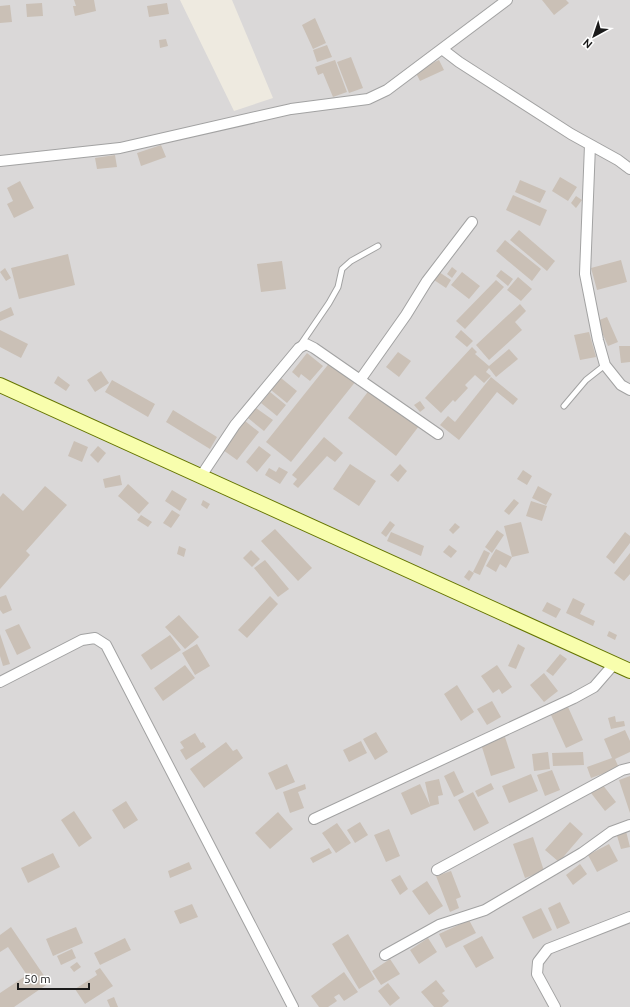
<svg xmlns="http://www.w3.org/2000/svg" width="630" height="1007" font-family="Ubuntu,sans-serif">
<rect width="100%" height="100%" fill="#eeeae0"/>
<path fill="#dad8d8" d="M0 0H180L234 111 273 98 232 0H630V1007H0Z"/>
<path fill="#cac0b6" d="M74 0H94L96 11 75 16 73 6H76Z
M542 0H566L569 3 554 15Z
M42 3 43 16 27 17 26 4Z
M167 3 169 14 149 17 147 6Z
M10 5 12 22 0 23V6Z
M315 18 326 43 313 49 302 25Z
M166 39 168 46 160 48 159 40Z
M327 45 332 57 317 62 313 50Z
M351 57 363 88 349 93 337 62Z
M335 60 347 92 333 97 323 73 318 75 315 67Z
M439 60 444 70 420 81 415 71Z
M161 145 166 157 141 166 137 153Z
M115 155 117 167 97 169 95 158Z
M560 177 577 187 568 201 552 191Z
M520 180 546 191 540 203 515 192Z
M20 181 34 208 14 218 7 204 13 201 7 188Z
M513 195 547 210 540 226 506 210Z
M576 196 582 200 576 208 571 203Z
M519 230 555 261 547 271 510 240Z
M505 240 541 269 532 281 496 251Z
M68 254 75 285 19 299 11 268Z
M621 260 627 282 597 290 591 268Z
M282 261 286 289 261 292 257 264Z
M452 267 457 271 452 278 447 274Z
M5 268 11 278 6 281 0 272Z
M501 270 513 279 508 286 496 276Z
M439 272 451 280 446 288 434 280Z
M462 272 480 286 469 299 451 285Z
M518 277 532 289 521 301 507 290Z
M496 280 504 287 465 329 456 321Z
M520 304 526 311 515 322 522 330 489 360 476 345Z
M11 307 14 315 0 321V312Z
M607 317 618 342 608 346 597 321Z
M0 330 28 344 21 358 0 347Z
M461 330 473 341 467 347 455 337Z
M589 332 596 357 580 360 574 335Z
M619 346H630V362L621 363Z
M472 347 477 352 475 354 489 366 509 349 518 359 496 377 489 368 486 372 491 376 484 383 475 375 465 385 468 388 455 402 453 400 441 413 425 398Z
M398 352 411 361 399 377 386 367Z
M307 353 323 366 310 381 301 374 299 378 292 372Z
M331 361 356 381 291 462 266 442Z
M101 371 109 383 95 392 87 380Z
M58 376 70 385 66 391 54 383Z
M491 377 518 399 513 405 497 392 459 440 440 425 448 416 455 422Z
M281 378 297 391 287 403 271 390Z
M112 380 155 404 148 417 105 392Z
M370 389 419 426 396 456 348 418Z
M270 392 286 405 277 416 261 403Z
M420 401 425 408 420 412 414 405Z
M256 408 273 420 264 431 248 418Z
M173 410 217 437 210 449 166 422Z
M245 421 259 432 237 460 223 450Z
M324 437 343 453 335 462 327 456 298 488 293 484 297 479 292 475Z
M74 441 88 447 82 462 68 456Z
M98 446 106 453 98 463 90 455Z
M259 446 271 455 257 472 246 462Z
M350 464 376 481 359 506 333 489Z
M400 464 407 471 398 482 390 475Z
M279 467 288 472 280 484 265 475 269 468 276 472Z
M523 470 532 476 527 485 517 479Z
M120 475 122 485 105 488 103 479Z
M128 484 149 503 139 514 118 496Z
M45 486 67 505 26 551 30 555 0 589V497L3 493 23 511Z
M538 486 552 494 546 505 532 498Z
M172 490 187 499 180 511 165 501Z
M514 499 519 503 509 515 504 511Z
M203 500 210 504 207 509 201 505Z
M531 501 547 506 542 521 526 516Z
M172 510 180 515 171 528 163 523Z
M141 515 152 522 148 527 137 520Z
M390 521 395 525 386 537 381 533Z
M521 522 529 553 512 557 504 526Z
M455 523 460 527 453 534 449 530Z
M275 529 312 568 298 581 261 541Z
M497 530 504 535 492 553 485 547Z
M391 532 424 546 421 556 387 541Z
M625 532 630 536V543L614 564 606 557Z
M449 545 457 551 451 558 443 552Z
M179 546 186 549 184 557 177 554Z
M496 549 512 557 506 568 500 564 496 572 486 566Z
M251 550 260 559 252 567 243 558Z
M484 550 490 553 480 575 473 572Z
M630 553V574L624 581 614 573Z
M265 560 289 589 278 597 254 568Z
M469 570 474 573 469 581 464 577Z
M6 595 12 610 3 614 0 610V597Z
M270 596 278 604 247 638 238 630Z
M573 598 585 604 580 614 595 621 593 626 566 613Z
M547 602 561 609 556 618 542 611Z
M179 615 199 637 185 649 165 627Z
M19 624 31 648 17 655 5 630Z
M609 631 617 635 615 640 607 636Z
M0 634 10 664 3 666 0 656Z
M170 635 181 650 151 670 141 655Z
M197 644 210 666 195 675 182 653Z
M518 644 525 648 516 669 508 666Z
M560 654 567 659 553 676 546 671Z
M185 665 195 678 163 701 154 688Z
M497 665 512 687 502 694 499 689 493 693 481 676Z
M544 673 558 691 544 702 530 685Z
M457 685 474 712 461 721 444 694Z
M492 701 501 717 487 725 477 709Z
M568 707 583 740 566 748 551 715Z
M615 716 616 722 624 721 625 726 611 729 608 718Z
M625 730 630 741V752L615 759 619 768 591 778 587 767 612 758 604 739Z
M376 732 388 752 375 760 363 739Z
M195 733 201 743 203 742 206 747 186 760 180 750 184 748 180 742Z
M505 737 515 768 491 776 481 744Z
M361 741 367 753 349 762 343 750Z
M226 742 233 751 237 749 243 758 204 788 190 769Z
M548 752 550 769 534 771 532 754Z
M583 752 584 765 553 766 552 753Z
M287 764 295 782 276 790 268 773Z
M552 770 560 790 545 796 537 775Z
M454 771 464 792 454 797 444 776Z
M531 774 538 791 509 803 502 786Z
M630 776V813L619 780Z
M439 779 443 795 438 796 439 804 431 806 411 815 401 793 420 784 430 805 425 782Z
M491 783 494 789 478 797 475 791Z
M305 784 306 789 298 792 304 808 290 813 283 792Z
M602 784 616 802 605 811 591 793Z
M473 792 489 823 474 831 458 800Z
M126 801 138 820 124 829 112 810Z
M74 811 92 838 79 847 61 820Z
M278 812 293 829 270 849 255 833Z
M360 822 368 835 355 843 347 830Z
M570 822 583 834 559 862 545 850Z
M337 823 351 843 336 853 322 833Z
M625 827 630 847 621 849 615 829Z
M389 829 400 856 386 862 374 835Z
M533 837 544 871 525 878 513 844Z
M609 844 618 861 597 872 588 855Z
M329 848 332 853 313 863 310 858Z
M53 853 60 867 28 883 21 868Z
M189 862 192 869 170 878 168 871Z
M580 864 587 874 573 885 566 875Z
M451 871 461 897 456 899 459 908 450 912 436 876Z
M400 875 408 889 400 895 391 880Z
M427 881 443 906 429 915 412 891Z
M560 902 570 923 557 929 548 908Z
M192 904 198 917 180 924 174 911Z
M541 908 552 930 533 939 522 917Z
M469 920 476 933 446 948 439 934Z
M11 927 49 983 14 1007H0V993L27 975 8 947 0 952V935Z
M76 927 83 943 53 956 46 939Z
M348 934 375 979 359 989 332 944Z
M482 936 494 958 476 968 463 946Z
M125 938 131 950 100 965 94 953Z
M428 938 437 952 419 964 410 950Z
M72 949 76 958 61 965 57 956Z
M390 959 400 974 381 985 372 971Z
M77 962 81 967 74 972 70 967Z
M100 968 113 986 85 1004 75 989 97 975 95 971Z
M344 972 358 992 344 1001 339 994 334 997 337 1001 328 1007H319L311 996Z
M436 980 445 991 442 993 449 1001 442 1007H434L421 992Z
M388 983 400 998 390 1006 378 991Z
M114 997 118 1007H110L107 1000Z"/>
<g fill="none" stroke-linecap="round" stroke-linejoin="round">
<defs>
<path id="service" d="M301 344 329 303 338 287 342 269 351 261 378 246
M564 406 586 380 605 365"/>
<path id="minor" d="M442 49 459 62 571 134 618 160 630 169
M590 145 585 274 598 340 605 365 621 385 630 390
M0 161 120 148 291 109 368 99 387 90 507 0
M360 380 406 315 427 281 472 222
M201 476 235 425 299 348 306 344 314 348 438 434
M0 682 82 640 95 638 106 645 293 1007
M314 819 574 698 594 687 614 664
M437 870 622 770 630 768
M385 955 439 925 485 910 582 853 611 832 630 825
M555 1007 537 974 538 962 548 949 630 917"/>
<path id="secondary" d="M0 385 630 671"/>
</defs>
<use href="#service" stroke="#a2a2a2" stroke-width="7"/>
<use href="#minor" stroke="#a2a2a2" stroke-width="12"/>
<use href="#secondary" stroke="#657500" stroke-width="16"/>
<use href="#service" stroke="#fff" stroke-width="5"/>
<use href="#minor" stroke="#fff" stroke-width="10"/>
<use href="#secondary" stroke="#f8fead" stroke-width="14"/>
</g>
<g transform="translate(594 36) rotate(220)" stroke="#ffffff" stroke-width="3" paint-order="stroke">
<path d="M0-3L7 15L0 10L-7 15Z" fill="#1b1b1b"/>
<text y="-6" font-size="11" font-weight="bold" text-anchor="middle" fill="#1b1b1b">N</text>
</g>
<path d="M18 983v6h71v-6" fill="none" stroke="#1b1b1b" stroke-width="2"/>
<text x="24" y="983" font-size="12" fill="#1b1b1b" stroke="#ffffff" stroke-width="3" paint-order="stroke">50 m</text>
</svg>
